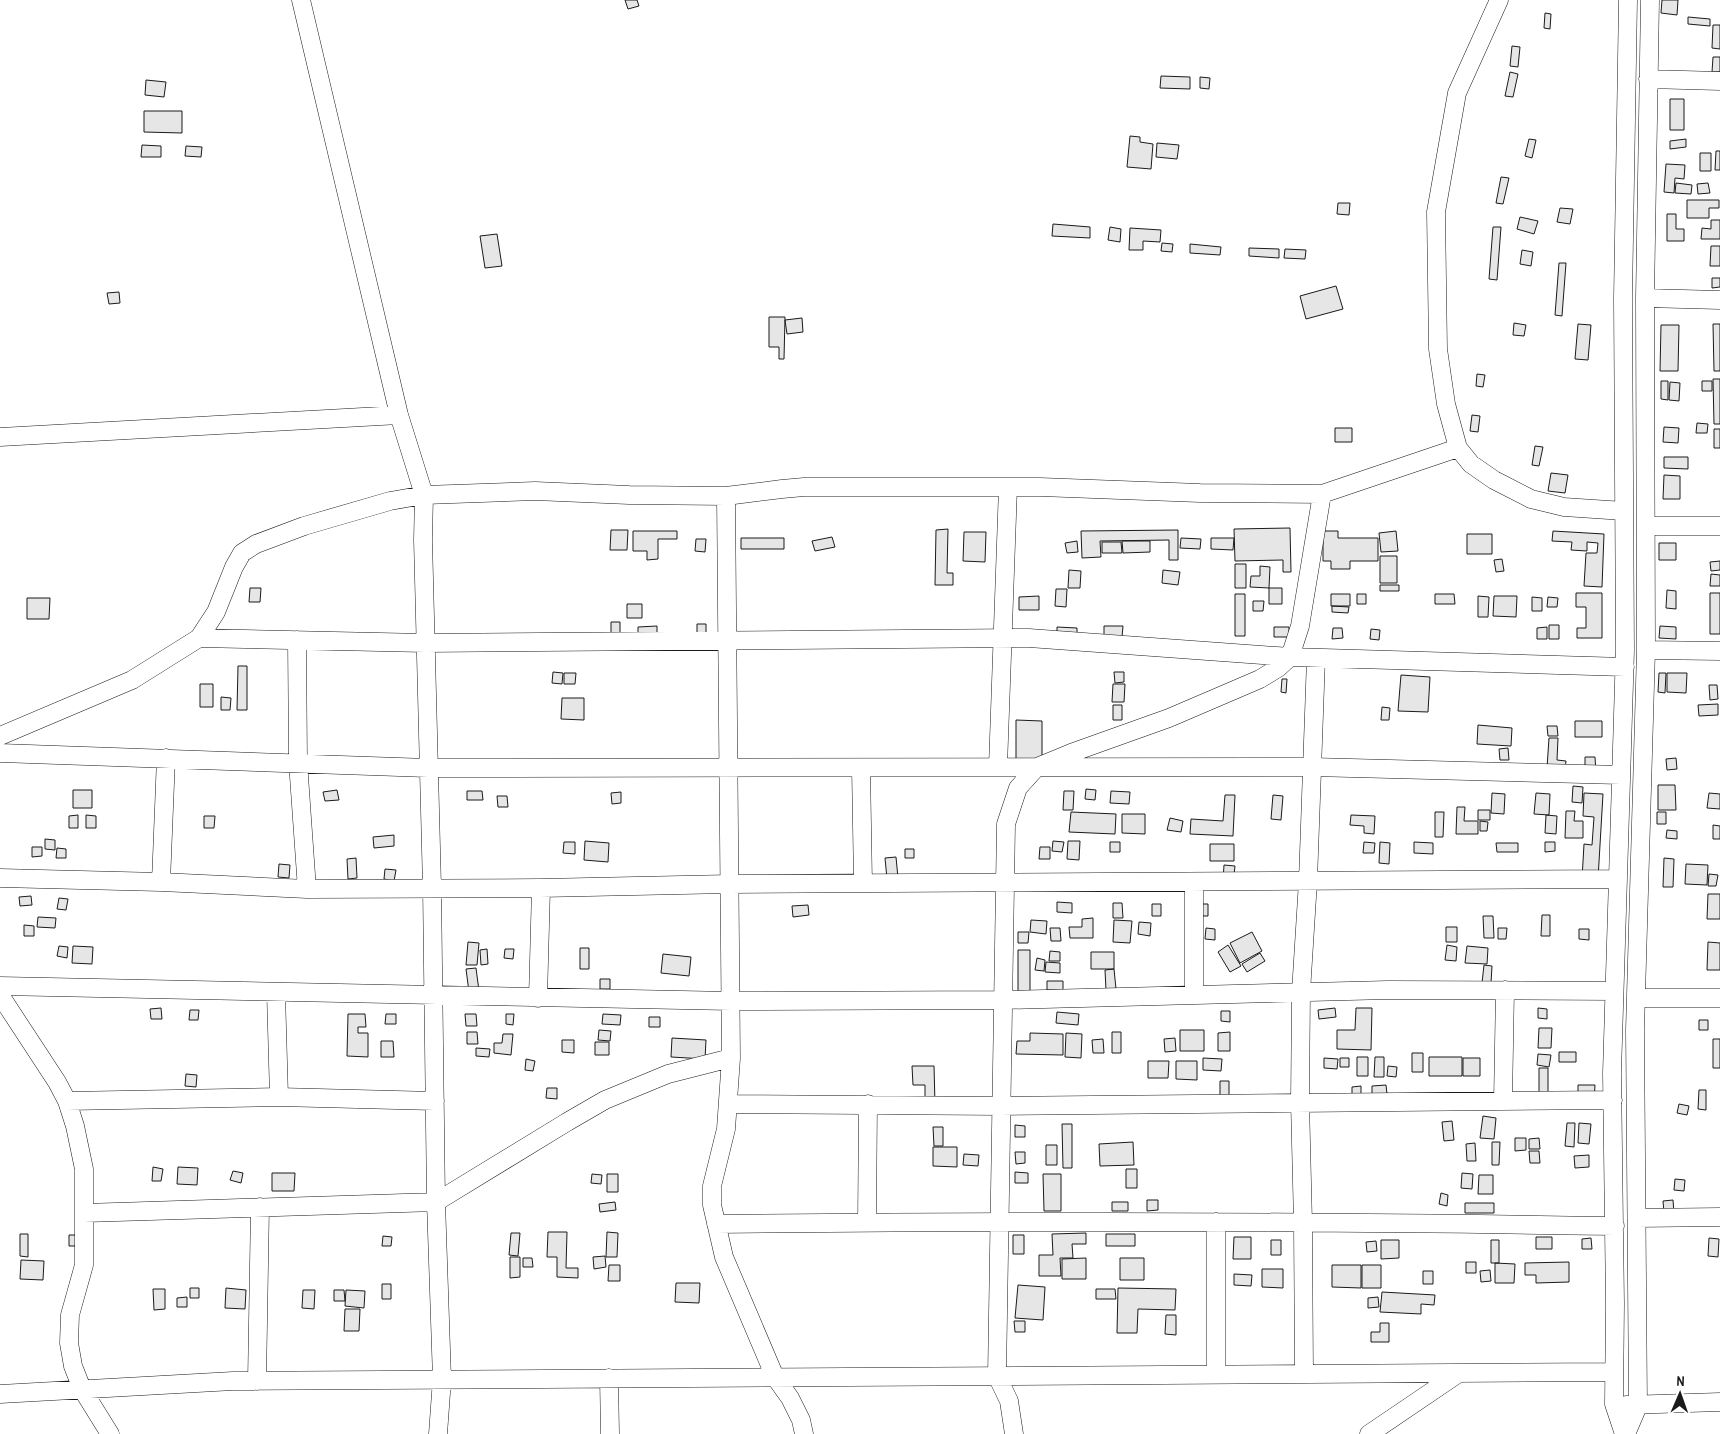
<svg xmlns="http://www.w3.org/2000/svg" width="1720" height="1434" font-family="'Archivo Narrow',sans-serif">
<rect width="100%" height="100%" fill="#fff"/>
<path fill="#e6e6e6" stroke="#1a1a1a" d="M625 0H637L639 6 628 9Z
M1662 0H1678L1677 15 1661 13Z
M1545 13 1551 14 1550 29 1544 28Z
M1688 17 1710 19V26L1688 24Z
M1713 25H1720V49L1712 48Z
M1512 46 1520 47 1518 67 1510 66Z
M1713 57H1720V72H1712Z
M1510 72 1518 74 1513 97 1505 96Z
M1161 76 1190 77V89L1160 88Z
M1200 77 1210 78 1209 89 1200 88Z
M146 80 166 82 164 97 145 95Z
M1670 99H1684V130H1670Z
M144 111H182V133L144 132Z
M1130 136 1140 137V142L1153 144 1151 169 1127 167Z
M1529 139 1536 140 1532 158 1525 156Z
M1686 139V147L1670 149V141Z
M1157 143 1179 145 1177 159 1156 157Z
M142 145 161 146V157H141Z
M186 146 202 147 201 157 185 156Z
M1716 151H1720V170H1715Z
M1700 153H1711V171H1700Z
M1666 164 1685 165 1684 179 1675 178 1674 193 1664 192Z
M1501 177 1509 178 1503 204 1496 203Z
M1676 183 1692 185 1691 194 1675 193Z
M1708 183 1710 193 1698 194 1697 184Z
M1687 200H1719V208H1709V218H1687Z
M1338 203H1350L1349 215 1337 214Z
M1560 208 1573 209 1570 224 1557 222Z
M1667 214H1676V229H1684V241H1667Z
M1520 217 1538 221 1534 234 1517 229Z
M1711 220H1720V239H1701L1702 228 1711 229Z
M1053 224 1090 227V238L1052 236Z
M1110 227 1121 229 1120 242 1108 240Z
M1493 227H1501L1497 280 1489 279Z
M1130 228 1161 230 1160 242 1143 241V250H1129Z
M497 234 502 266 485 268 480 236Z
M1162 243 1173 244 1172 252 1161 251Z
M1190 244 1221 247 1220 255 1190 253Z
M1711 246H1720V266H1710Z
M1249 248 1279 249V258L1249 256Z
M1285 249 1306 250 1305 259 1284 258Z
M1522 250 1533 252 1531 266 1520 264Z
M1559 263H1566L1562 316 1555 315Z
M1712 278H1720V287L1712 288Z
M1336 286 1343 309 1306 319 1300 296Z
M119 292 120 303 109 304 107 293Z
M769 317H785L784 359H779V347H769Z
M802 318 803 332 787 334 785 320Z
M1514 323 1526 325 1524 336 1513 335Z
M1578 324 1591 325 1588 360 1575 359Z
M1713 324H1720V371H1714Z
M1661 325H1679L1678 371H1660Z
M1477 374 1485 375 1483 387 1476 386Z
M1713 379H1720V424H1714Z
M1661 381H1668V400L1661 399Z
M1702 381H1712V391H1702Z
M1670 382 1680 383 1679 401 1669 400Z
M1472 415 1480 416 1478 432 1470 431Z
M1697 423 1708 424 1707 433H1696Z
M1664 427 1679 428 1678 443 1663 442Z
M1335 428H1352V442H1335Z
M1714 429H1720V448H1714Z
M1535 446 1543 447 1539 466 1532 465Z
M1664 457H1688V469L1664 468Z
M1551 473 1568 475 1565 493 1548 491Z
M1664 475 1680 476V499H1663Z
M1290 528 1291 572H1283V560L1235 561 1234 529Z
M948 529 947 573H953V585H935L936 530Z
M611 530H628L627 550H610Z
M1178 530V560H1169V540L1100 541 1101 557 1082 558 1081 531Z
M633 531H677V539H658V559L647 560V551H633Z
M1323 531H1338V538H1378V561H1350V569H1331V561H1323Z
M1396 531 1398 551 1381 552 1379 533Z
M1553 531 1604 534 1602 587 1584 586 1586 553H1597L1598 543 1587 542V551L1571 550 1572 542 1552 541Z
M964 532H986L985 562 963 561Z
M1467 534H1492V554H1467Z
M832 537 835 547 815 551 812 541Z
M741 538H784V549H741Z
M1181 538 1201 539 1200 549 1180 548Z
M1211 538H1234L1233 550 1211 549Z
M696 539H706L705 552 695 551Z
M1077 541 1078 552 1067 553 1065 543Z
M1122 541H1150V552L1123 553Z
M1102 542H1121L1122 553H1102Z
M1659 543H1676V560H1659Z
M1380 556H1397V583H1380Z
M1502 559 1504 571 1496 572 1494 560Z
M1720 561V570L1711 571 1710 562Z
M1235 564H1246V588H1235Z
M1260 566 1270 567 1269 588 1250 587 1251 576H1260Z
M1069 570 1081 571 1080 588H1068Z
M1163 570 1180 572 1178 585 1162 583Z
M1711 574 1720 575V586H1710Z
M1380 585H1399V591H1380Z
M250 588H261L260 602H249Z
M1269 588H1282V604H1269Z
M1056 589H1067L1066 607 1055 606Z
M1667 590 1676 591V609L1666 608Z
M1576 593H1602V638H1577V628H1586V607H1576Z
M1710 593H1720V634H1710Z
M1235 594H1245V636H1235Z
M1331 594H1350V606H1331Z
M1357 594H1366V604H1357Z
M1435 594H1454L1455 604H1435Z
M1039 596V610H1019V597Z
M1478 596 1489 597 1488 617H1478Z
M1494 596H1517L1516 617 1493 616Z
M1532 597 1542 598V611H1532Z
M1548 597 1558 598 1557 607H1547Z
M27 598H50L49 619H27Z
M1253 601H1264L1263 611H1253Z
M627 604H642V618H627Z
M1332 606 1349 607 1348 613 1332 612Z
M611 622H620V635H611Z
M697 624H706V637H697Z
M1549 625H1559V639H1549Z
M657 626V637H638V627Z
M1104 626H1123L1122 637H1104Z
M1660 626 1676 627V639L1659 638Z
M1057 627 1077 628V638L1057 637Z
M1274 627H1289V637H1274Z
M1547 627V639H1537V628Z
M1333 628H1342L1343 638 1332 639Z
M1371 629 1380 630 1379 640 1370 639Z
M238 666H247V710H237Z
M553 672 563 673 562 684 552 683Z
M1114 672H1124V682L1115 683Z
M564 673H576L575 684H564Z
M1659 673H1666L1665 693 1658 692Z
M1667 673H1687L1686 693 1667 692Z
M1401 675 1430 677 1428 712 1398 711Z
M1282 679H1287L1286 693 1281 692Z
M200 684H213V707H200Z
M1113 684H1125L1124 702H1112Z
M1709 685H1717L1718 699 1710 700Z
M221 697 231 698 230 710H221Z
M562 698H584V720L561 719Z
M1718 704V715L1699 716 1698 705Z
M1113 705H1122V720H1113Z
M1382 707 1390 708 1389 720H1381Z
M1016 720 1042 721V766H1016Z
M1575 721H1602V737H1575Z
M1478 725 1512 728 1511 746 1477 744Z
M1547 726H1557L1558 736H1548Z
M1549 738H1558L1557 760 1566 761 1565 769 1547 768Z
M1508 748 1509 760H1500L1499 749Z
M1585 757H1595L1596 774H1585Z
M1676 758 1677 769 1667 770 1666 759Z
M1658 785H1675L1676 810H1658Z
M1573 786 1583 787 1582 803 1572 802Z
M1086 789 1096 790 1095 800 1085 799Z
M73 790H92V808H73Z
M337 790 339 800 325 801 323 792Z
M467 791H482L483 800H467Z
M1064 791H1074L1073 810H1063Z
M1111 791 1130 792 1129 804 1110 803Z
M621 792V803L612 804 611 793Z
M1492 793 1505 794 1504 814 1491 813Z
M1536 793 1550 794 1549 815 1534 814Z
M1584 793 1603 794 1598 879H1582L1584 844 1592 845 1594 817 1583 816Z
M1709 793 1720 794V809L1707 808Z
M1225 795H1235L1233 836 1190 834 1191 819 1223 821Z
M1273 795 1283 796 1281 820 1271 819Z
M497 796H507L508 807H498Z
M1457 807H1465L1464 821H1478V834H1456Z
M1478 810H1490V820H1478Z
M1566 811H1575L1574 821H1583V838H1565Z
M1071 812 1116 814 1115 834 1069 832Z
M1435 812H1444L1443 837H1435Z
M1657 812H1666V824H1657Z
M1122 814H1145V834L1122 833Z
M78 815V828H69V816Z
M86 815 96 816V828H86Z
M1351 815 1375 816 1374 834 1364 833V826L1350 825Z
M1546 815 1557 816 1556 834 1545 833Z
M204 816H215L214 828H204Z
M1170 818 1183 821 1181 832 1167 830Z
M1480 821 1488 822 1487 831H1480Z
M1713 825 1720 826V839H1713Z
M1667 830 1677 831V839L1666 838Z
M394 835V846L374 848 373 837Z
M45 839 55 840V850L45 849Z
M585 841 609 843 608 862 584 860Z
M1053 841 1064 842 1062 852 1052 851Z
M1068 841H1080L1079 860 1067 859Z
M564 842H575V854L563 853Z
M1110 842H1120V852H1110Z
M1364 842 1375 843 1374 853H1363Z
M1380 842 1390 843 1389 864 1379 863Z
M1414 842 1433 843V854L1414 853Z
M1545 842H1555V851L1545 852Z
M1496 843H1518V852H1497Z
M1210 844H1234V861H1210Z
M32 847H42V856L32 857Z
M1040 847H1050V859H1039Z
M57 848 66 849V858H56Z
M905 849H914V858H905Z
M896 857 898 878 887 879 885 858Z
M356 858 357 878 348 879 347 859Z
M1664 858 1674 859 1673 887H1663Z
M279 864 290 865 289 878 278 877Z
M1686 864 1708 865 1707 885 1685 884Z
M1224 865 1235 866 1233 883 1223 881Z
M385 869 396 870 394 881 384 879Z
M1709 874 1718 875 1716 886H1708Z
M1708 894H1720V919H1707Z
M31 896 32 905 20 906 19 897Z
M59 898 68 899 66 910 57 909Z
M1057 902 1072 903V913L1057 912Z
M1113 903H1122L1123 918H1113Z
M1152 904H1161V916H1152Z
M1190 904H1208V916H1190Z
M808 905 809 915 793 917 792 906Z
M1542 915H1550V936H1541Z
M1483 916H1493L1494 938H1484Z
M38 917 56 918 55 928 37 927Z
M1093 918V938H1070L1069 927H1082V919Z
M1031 920 1047 921 1046 934 1030 932Z
M1114 920 1132 921 1130 943 1113 942Z
M1139 922 1151 923 1150 936 1138 934Z
M24 925 34 926V936H24Z
M1446 927H1457V942H1446Z
M1050 928H1060L1061 941H1051Z
M1206 928 1215 929V940L1205 939Z
M1498 928H1507L1506 939H1498Z
M1579 929H1589V940L1579 939Z
M1018 932H1029L1028 943H1018Z
M1252 932 1262 951 1240 963 1230 943Z
M468 942 479 943 477 965H466Z
M1708 942 1720 943V970H1707Z
M1228 945 1241 966 1230 972 1218 952Z
M1447 945 1457 947 1456 961 1445 960Z
M59 946 68 947 67 958 57 956Z
M73 946 93 947 92 964 72 963Z
M1467 946 1488 948 1487 964 1465 963Z
M580 948H589V969H580Z
M487 949 488 964 481 965 480 950Z
M505 949H514L513 959 504 958Z
M1018 950H1030V991H1018Z
M1050 951 1060 952V961H1049Z
M1091 952H1114V969H1091Z
M1260 953 1265 961 1247 972 1242 964Z
M663 954 691 957 689 976 661 973Z
M1037 958 1045 960 1044 971 1035 970Z
M1046 962 1060 963V973L1045 972Z
M1484 965 1492 966 1491 983H1482Z
M476 968 479 991 469 992 466 969Z
M1114 969 1116 989 1106 990 1105 970Z
M600 979H610V989H600Z
M1047 981H1063V990H1047Z
M161 1008 162 1019H151L150 1009Z
M1335 1008 1336 1017 1319 1019 1318 1010Z
M1356 1008H1372L1371 1050 1337 1049V1030H1355Z
M1538 1008 1547 1009V1019L1538 1018Z
M190 1010H199L198 1020H189Z
M1221 1011H1230V1022L1221 1021Z
M1057 1012 1079 1014 1078 1025 1056 1023Z
M348 1014H365L366 1027H358V1033H368V1057L347 1056Z
M386 1014H396V1024H385Z
M465 1014H476L477 1026H466Z
M506 1014H514L513 1025 506 1024Z
M603 1014 621 1015 620 1025 602 1024Z
M649 1017H660V1027H649Z
M1699 1020H1708V1030H1699Z
M1539 1028H1552L1551 1048H1538Z
M599 1030 611 1031 610 1041 598 1040Z
M1180 1030H1204V1051H1180Z
M467 1032H477L478 1044H467Z
M1112 1032H1121V1053H1112Z
M1230 1032V1051H1218V1033Z
M1030 1033 1063 1034V1055L1016 1054 1017 1041H1030Z
M1066 1033 1082 1034 1081 1058 1065 1057Z
M503 1034H513L511 1055 494 1053V1043H502Z
M672 1038 706 1040 705 1059 671 1057Z
M1175 1038 1176 1051 1165 1052 1164 1039Z
M1103 1039 1104 1053H1093L1092 1040Z
M1713 1039H1720V1068H1713Z
M562 1040H574V1053L562 1052Z
M381 1041H393L394 1057H381Z
M595 1042H609V1055H595Z
M476 1048 490 1049 489 1057 476 1056Z
M1559 1052H1576V1062H1559Z
M1412 1053H1423V1072H1412Z
M1538 1054 1551 1055 1549 1067 1537 1065Z
M1357 1057H1368V1076H1357Z
M1375 1057H1384V1077H1374Z
M1429 1057H1462V1076H1429Z
M1203 1058 1222 1059 1221 1071 1203 1070Z
M1324 1058 1338 1059 1337 1069 1324 1068Z
M1340 1058H1349V1067H1340Z
M1463 1058H1480V1076H1463Z
M526 1059 535 1061 533 1071 525 1070Z
M1148 1061H1169L1168 1078H1148Z
M1176 1061H1197V1080L1176 1079Z
M912 1066H934L935 1104H925V1085H913Z
M1388 1066 1397 1067 1396 1077 1387 1076Z
M1539 1068H1548V1095H1539Z
M186 1074 197 1075 196 1087 185 1086Z
M1220 1081H1229V1098H1220Z
M1386 1085 1387 1094 1372 1095V1086Z
M1578 1085H1595L1594 1103H1578Z
M1361 1086V1098H1352V1087Z
M547 1088H557V1099L546 1098Z
M1699 1090H1706V1110L1698 1109Z
M1679 1104 1689 1106 1687 1115 1677 1113Z
M1483 1116 1496 1118 1494 1139 1480 1138Z
M1452 1121 1454 1140 1444 1141 1442 1122Z
M1567 1123H1575L1574 1147 1565 1146Z
M1579 1123 1591 1124 1589 1144 1578 1143Z
M1062 1124H1072V1168H1063Z
M1015 1125 1025 1126V1137H1015Z
M933 1127H943V1146H934Z
M1515 1138H1526V1150L1515 1151Z
M1539 1138 1540 1149H1529V1139Z
M1133 1142 1134 1165 1100 1166 1099 1144Z
M1492 1142H1500L1499 1165H1492Z
M1475 1143 1476 1161H1467L1466 1144Z
M1046 1145H1057V1165H1046Z
M933 1147H957V1167L933 1166Z
M1529 1151H1539L1540 1163H1530Z
M1015 1152H1025V1163L1016 1164Z
M964 1154 979 1155 978 1166 963 1165Z
M1589 1155V1167L1575 1168 1574 1156Z
M153 1167 163 1169 161 1181H152Z
M178 1167 198 1168 197 1185 177 1184Z
M1126 1169H1137V1188H1126Z
M233 1171 243 1173 241 1183 230 1180Z
M1015 1172 1028 1173V1183H1015Z
M272 1173H295L294 1191H272Z
M1462 1173 1473 1174 1472 1189 1461 1188Z
M592 1174 602 1175 601 1184 591 1183Z
M607 1174H618V1192H607Z
M1043 1174H1061V1211H1044Z
M1479 1175H1493V1194H1478Z
M1675 1179 1685 1180 1684 1191 1674 1190Z
M1441 1193 1448 1195 1447 1206 1439 1204Z
M1147 1200H1158V1210L1147 1211Z
M1673 1200 1674 1213H1664L1663 1201Z
M615 1202 616 1210 600 1212 599 1204Z
M1112 1202H1128V1211H1112Z
M1465 1203H1494V1213H1465Z
M548 1232H567L566 1268H578V1278L557 1277V1257H547Z
M607 1232 618 1233 617 1257H606Z
M511 1233H520L518 1256 509 1255Z
M1086 1233V1244H1072L1073 1258H1060L1061 1276H1039V1255H1053L1052 1234Z
M20 1234H28V1257L20 1256Z
M1106 1234H1135V1246H1106Z
M69 1235H77L78 1246H69Z
M1013 1235H1024V1254H1013Z
M383 1236 392 1237 391 1246H382Z
M1234 1237H1251V1259H1233Z
M1536 1237H1552V1249H1536Z
M1591 1238 1592 1249H1582V1239Z
M1709 1238 1719 1239 1718 1257 1708 1256Z
M1271 1240H1281V1255H1271Z
M1381 1240H1399V1258L1381 1259Z
M1491 1240H1499V1263H1491Z
M1376 1241 1377 1251 1367 1252 1366 1242Z
M605 1256 606 1267 594 1269 593 1257Z
M510 1257H520V1277L510 1278Z
M523 1258H532L533 1267H523Z
M1086 1258V1279H1062V1259Z
M1120 1258H1144V1280H1120Z
M21 1260 44 1261 43 1280 20 1279Z
M1466 1262H1476V1273H1466Z
M1569 1262V1282L1536 1283V1275H1525V1263Z
M1495 1263 1515 1264 1514 1283H1495Z
M609 1265H620V1281H608Z
M1332 1265H1361V1288L1332 1287Z
M1362 1265H1381V1288H1362Z
M1262 1269H1283V1288L1262 1287Z
M1490 1270 1491 1281 1481 1282 1480 1271Z
M1423 1271H1433V1284H1423Z
M1234 1274 1252 1275 1251 1286 1234 1285Z
M676 1283H700L699 1303 675 1302Z
M382 1284H391V1299H382Z
M1018 1285 1045 1287 1043 1320 1015 1318Z
M190 1288H199V1298H190Z
M226 1288 246 1290 245 1309 225 1308Z
M1118 1288 1176 1289 1175 1310 1138 1309 1137 1333H1117Z
M153 1289H165V1309L154 1310Z
M1096 1289H1115L1116 1299H1096Z
M303 1290H315L314 1309 302 1308Z
M334 1290H344L345 1301H334Z
M346 1290 365 1291 364 1308 345 1306Z
M1382 1292 1435 1295 1434 1305 1421 1304V1314L1380 1312Z
M187 1297V1307H177V1298Z
M1378 1297 1379 1307 1368 1308V1298Z
M345 1309H360L359 1331H344Z
M1166 1315H1176V1335L1165 1334Z
M1014 1321H1025V1332H1015Z
M1380 1323H1389V1342H1371V1332H1380Z"/>
<g fill="none" stroke-linecap="round" stroke-linejoin="round">
<defs>
<path id="minor" d="M301 0 399 415 424 495 423 540 432 887 436 1202 442 1379 438 1434
M1499 0 1457 93 1436 212 1438 349 1446 404 1458 448 1471 464 1494 480 1531 499 1564 507 1624 511
M1648 79 1720 81
M1645 298 1720 300
M0 437 399 415
M726 496 731 1058 726 1129 712 1186V1205L724 1257 775 1377 790 1398 801 1420 804 1434
M1646 526H1720
M199 638 425 643 1029 638 1290 657 1625 667
M297 640 298 762 307 889
M1646 650 1720 651
M0 736 132 680 199 638 216 612 234 567 242 553 256 544 304 526 390 501 424 495 535 491 629 495 726 496 782 489 804 487H1040L1200 493 1322 494 1458 448
M0 753 428 768 1312 767 1621 775
M998 767 1008 487
M861 768 863 883
M0 878 161 882 307 889 541 888 729 884 1618 879
M161 882 166 758
M1194 882V995
M0 986 731 1001 1003 1000 1388 990 1614 991
M276 993 279 1097
M0 995 57 1082 67 1101 75 1126 84 1169V1265L70 1315 69 1343 73 1366 82 1389 110 1434
M538 998 541 888
M1636 998H1720
M67 1101 279 1097 435 1101
M1503 1101 1505 990
M728 1104 1001 1106 1613 1100
M84 1213 436 1202 567 1122 605 1100 668 1074 731 1058
M1637 1218 1720 1217
M1216 1222V1374
M867 1223 868 1104
M716 1224C1016 1221 1315 1221 1615 1226
M1304 1374 1303 1223 1300 1102 1301 992 1308 881 1316 658
M609 1378 610 1434
M257 1381 260 1207
M0 1394 233 1381 1614 1372
M1626 1405 1720 1402
M1014 1434 1009 1401 997 1376 1006 824 1018 788 1037 767 1071 753 1169 718 1260 679 1278 668 1290 657 1300 626 1322 494
M1369 1434 1459 1373
M1624 1434 1614 1404 1615 1304 1612 1073 1625 650 1623 298 1628 0
M1626 1434 1638 1406 1635 1030 1646 650 1645 298 1650 0"/>
</defs>
<use href="#minor" stroke="#1a1a1a" stroke-width="19"/>
<use href="#minor" stroke="#fff" stroke-width="18"/>
</g>
<g transform="translate(1680 1394) rotate(2)" stroke="#ffffff" stroke-width="4" paint-order="stroke">
<path d="M0-4L9 19L0 12L-9 19Z" fill="#1a1a1a"/>
<text y="-8" font-size="14" font-weight="bold" text-anchor="middle" fill="#1a1a1a">N</text>
</g>
</svg>
